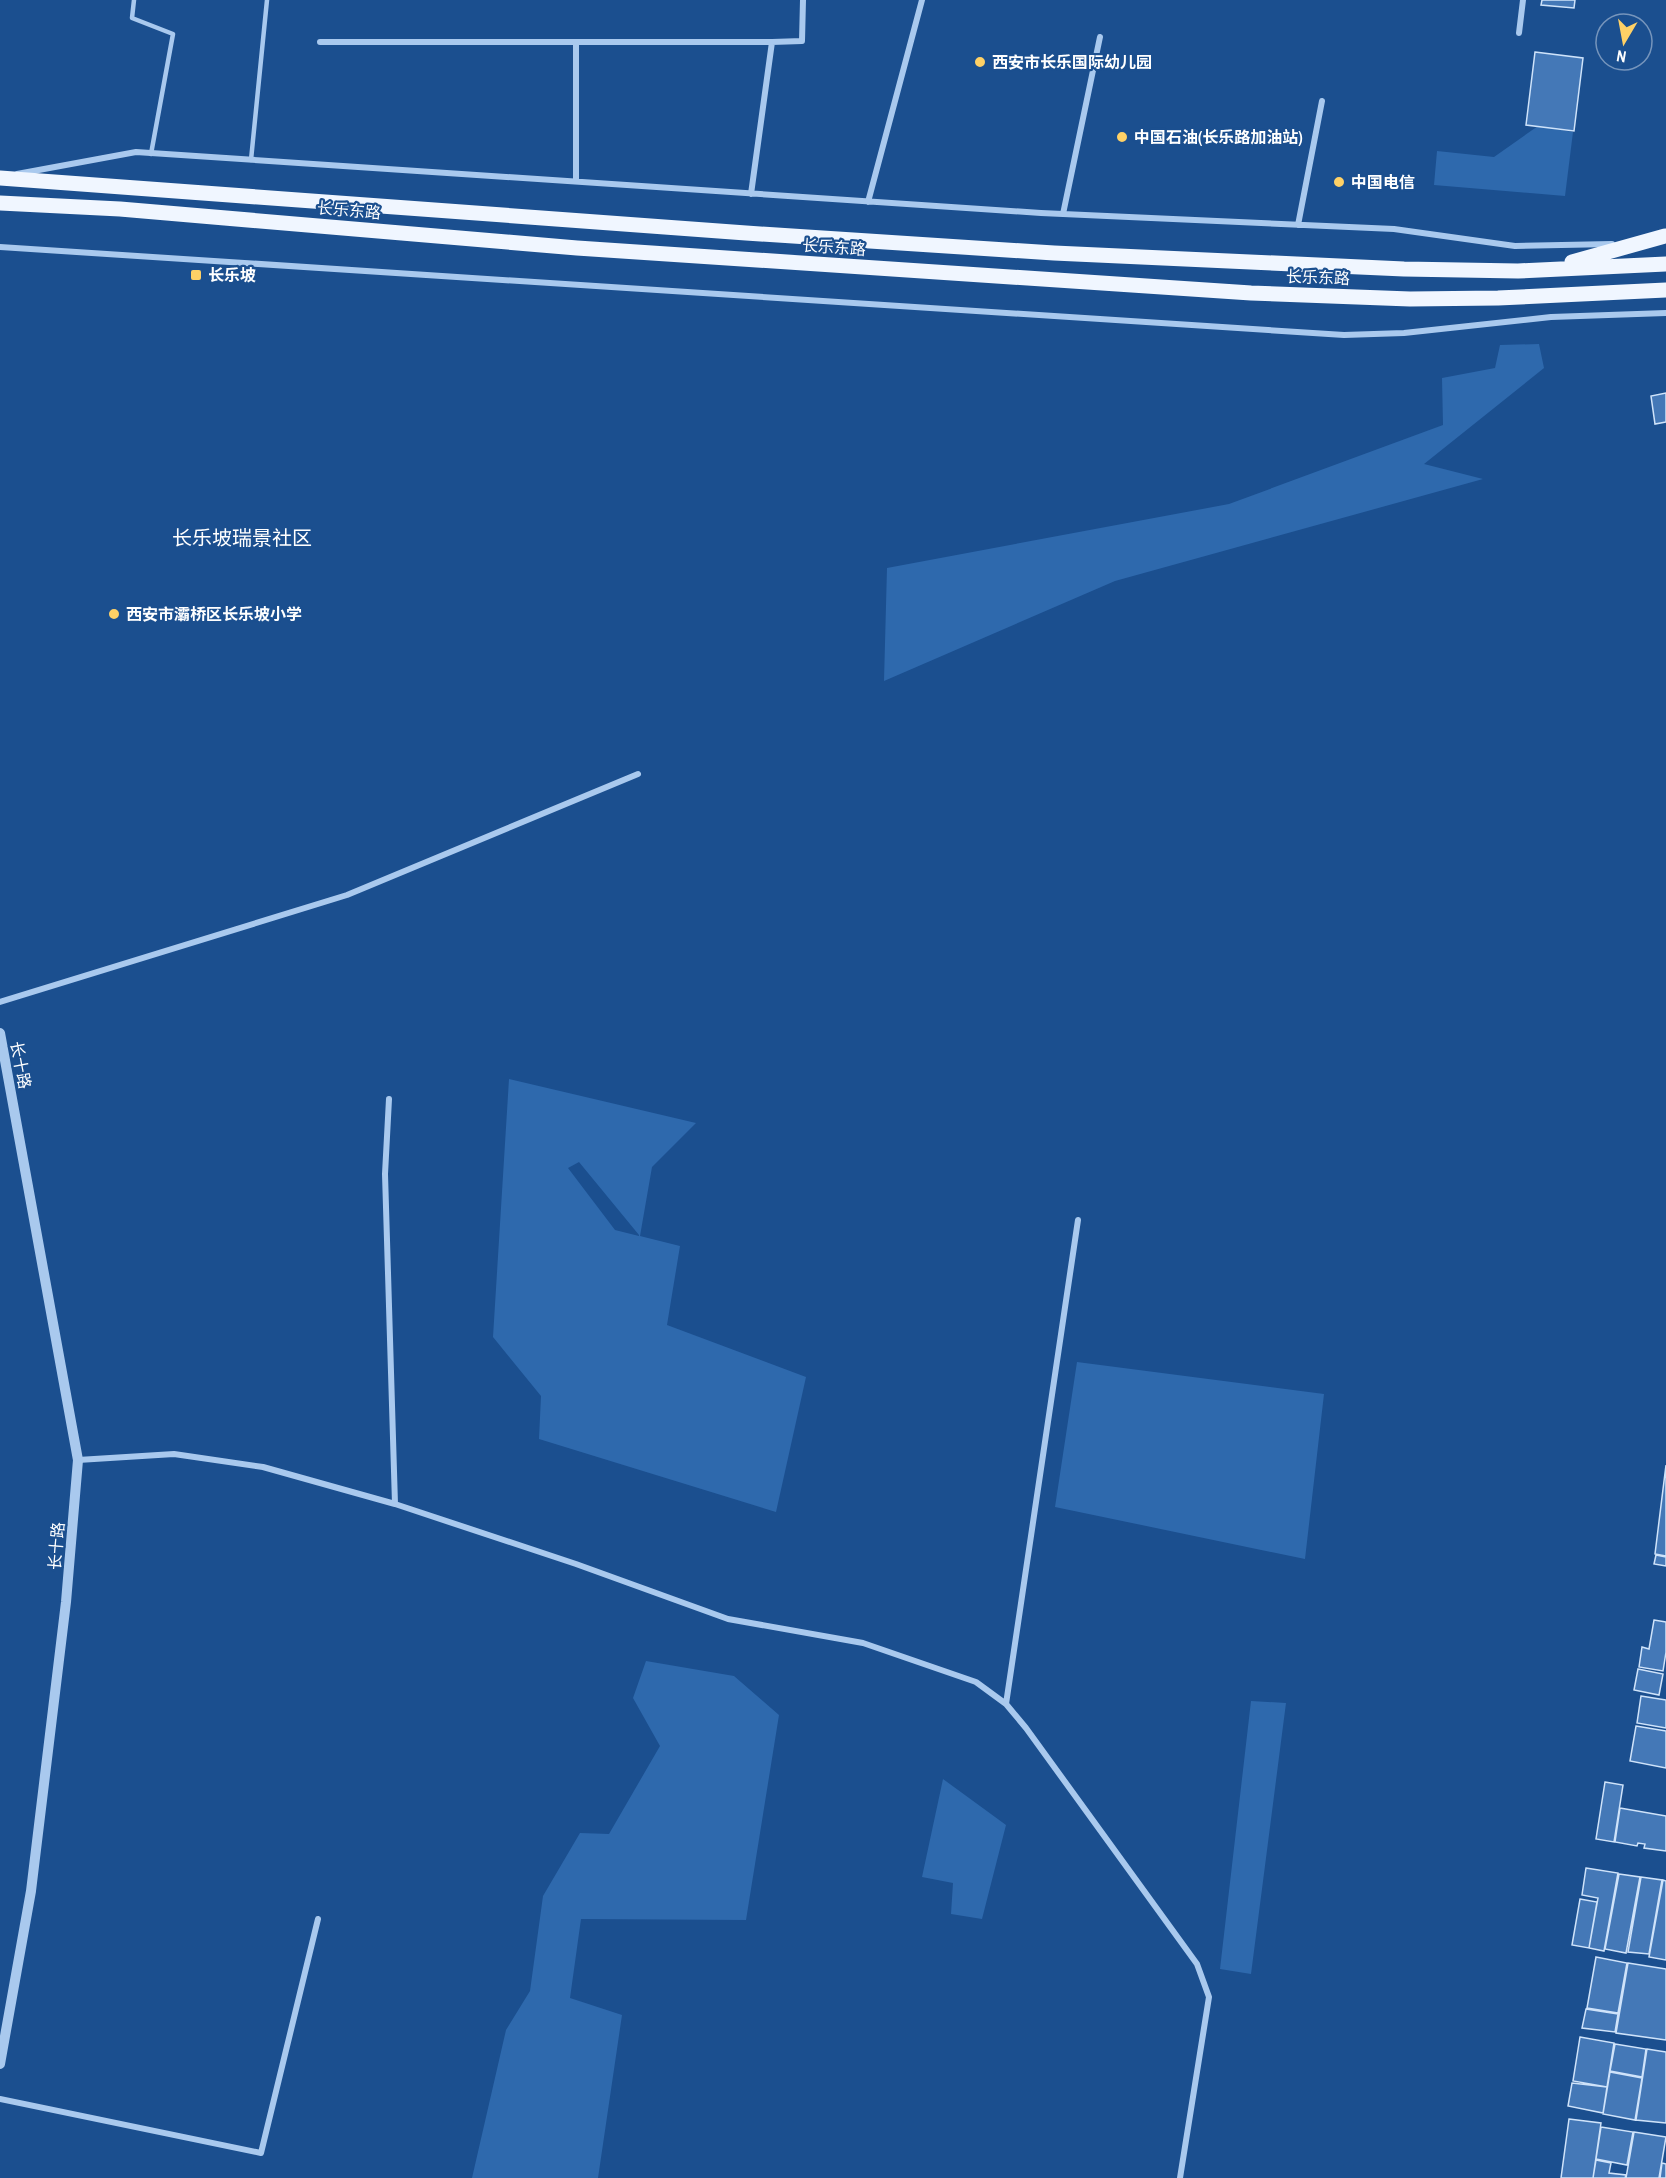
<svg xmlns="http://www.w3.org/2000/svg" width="1666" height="2178" font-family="'Archivo Narrow','Noto Sans SC',sans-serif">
<rect width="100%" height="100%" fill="#1b4f8f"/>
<path fill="#2e69ad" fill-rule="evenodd" d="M1538 126 1573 132 1565 196 1434 185 1437 151 1494 157Z
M1539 344 1544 368 1424 464 1483 479 1115 581 884 681 887 568 1229 504 1443 425 1442 378 1495 368 1500 345Z
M509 1079 696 1123 652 1167 640 1236 680 1246 667 1325 806 1377 776 1512 539 1439 541 1396 493 1337ZM579 1162 639 1235V1236L615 1230 568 1168Z
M1077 1362 1324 1394 1305 1559 1055 1507Z
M646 1661 734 1676 779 1715 746 1920 581 1919 570 1998 622 2015 598 2178H472L506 2030 530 1991 543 1896 580 1833 609 1834 660 1746 633 1698Z
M1251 1701 1286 1703 1251 1974 1220 1969Z
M943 1779 1006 1825 982 1919 951 1914 953 1883 922 1877Z"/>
<path fill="#4478b7" stroke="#cfe3fa" stroke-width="1.5" d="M1542 0H1575L1574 8 1541 5Z
M1535 52 1583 58 1574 131 1526 125Z
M1666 393V422L1655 424 1651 396Z
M1666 1465V1556L1655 1554Z
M1656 1555 1666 1557V1566L1654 1564Z
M1654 1620 1666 1622V1652L1663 1671 1639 1667 1642 1647 1649 1649Z
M1638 1669 1663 1674 1659 1695 1634 1690Z
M1641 1696 1666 1700V1728L1637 1723Z
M1636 1726 1666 1731V1768L1630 1761Z
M1605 1782 1623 1785 1614 1842 1596 1839Z
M1620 1808 1666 1816V1851L1644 1848 1645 1844 1638 1843 1637 1846 1615 1842Z
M1586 1868 1618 1873 1604 1951 1589 1948 1598 1898 1582 1895Z
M1619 1874 1640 1877 1626 1953 1605 1949Z
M1641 1877 1662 1880 1649 1954 1628 1952Z
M1663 1880 1666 1881V1960L1649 1957Z
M1580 1899 1597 1902 1589 1948 1572 1945Z
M1596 1957 1627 1963 1618 2013 1587 2008Z
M1628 1963 1666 1969V2040L1616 2033Z
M1586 2009 1618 2014 1615 2032 1582 2028Z
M1580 2037 1614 2043 1607 2087 1573 2081Z
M1615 2044 1646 2049 1642 2077 1610 2071Z
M1647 2049 1666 2052V2123L1636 2120Z
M1610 2072 1642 2078 1635 2120 1603 2114Z
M1572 2083 1607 2087 1603 2113 1568 2106Z
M1569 2119 1601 2123 1593 2178H1561Z
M1601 2127 1633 2132 1627 2165 1596 2159Z
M1634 2132 1666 2137 1659 2178H1626Z
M1596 2160 1611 2163 1609 2173 1626 2175 1625 2178H1593Z
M1662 2163 1666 2164V2178H1660Z"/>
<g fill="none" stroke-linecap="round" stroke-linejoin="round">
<path stroke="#a9c9ee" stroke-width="4.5" d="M134 0 132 18 173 34 151 154
M251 160 267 0"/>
<path stroke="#a9c9ee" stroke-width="6" d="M1519 33 1523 0
M320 42H772
M17 174 136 152 1041 213 1394 229 1515 246 1612 244
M576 181V42
M751 194 772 42 802 41 803 0
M868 202 922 0
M1063 214 1100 37
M1298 225 1322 101
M0 247 1344 335 1404 333 1551 317 1666 313
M0 1002 347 895 638 774
M389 1099 385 1174 395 1504
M78 1460 174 1454 263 1467 395 1504 576 1564 728 1619 863 1643 976 1682 1006 1704 1026 1728 1197 1964 1209 1997 1180 2178
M1006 1704 1078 1220
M0 2099 261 2153 318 1919"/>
<path stroke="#a9c9ee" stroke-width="10" d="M0 1033 78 1460 66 1602 31 1891 0 2064"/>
<path stroke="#f0f6ff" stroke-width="15" d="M0 178 746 233 1054 253 1404 269 1518 271 1666 264
M0 203 120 209 577 248 1251 293 1410 299 1498 298 1666 290
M1572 262 1665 236"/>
</g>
<g fill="#ffd166" stroke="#1b4f8f" stroke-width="2">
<circle cx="980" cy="62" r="6"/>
<circle cx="1122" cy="137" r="6"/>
<circle cx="1339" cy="182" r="6"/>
<rect x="190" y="269" width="12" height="12" rx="3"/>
<circle cx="114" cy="614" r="6"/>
</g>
<g text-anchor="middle" stroke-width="4.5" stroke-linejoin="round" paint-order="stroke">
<g font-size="16" font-weight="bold" fill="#fff" stroke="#1b4f8f" text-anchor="start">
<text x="992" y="68">西安市长乐国际幼儿园</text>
<text x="1134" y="143">中国石油(长乐路加油站)</text>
<text x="1351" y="188">中国电信</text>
<text x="208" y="281">长乐坡</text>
<text x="126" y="620">西安市灞桥区长乐坡小学</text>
</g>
<g font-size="16" fill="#fff" stroke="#1b4f8f">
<text transform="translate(349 210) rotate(5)" y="6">长乐东路</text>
<text transform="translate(834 247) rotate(4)" y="6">长乐东路</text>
<text transform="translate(1318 277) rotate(2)" y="6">长乐东路</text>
<text transform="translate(21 1065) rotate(79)" y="6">长十路</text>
<text transform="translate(56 1546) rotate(-85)" y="6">长十路</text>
</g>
<g font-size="20" fill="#fff" stroke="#1b4f8f">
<text x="242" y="545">长乐坡瑞景社区</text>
</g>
</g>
<g transform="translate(1624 42) rotate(190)"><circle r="28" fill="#1b4f8f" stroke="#7695bc" stroke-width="1.5"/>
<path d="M0-4.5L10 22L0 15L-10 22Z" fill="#ffd166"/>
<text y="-9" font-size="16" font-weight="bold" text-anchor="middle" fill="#ffffff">N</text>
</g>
</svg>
